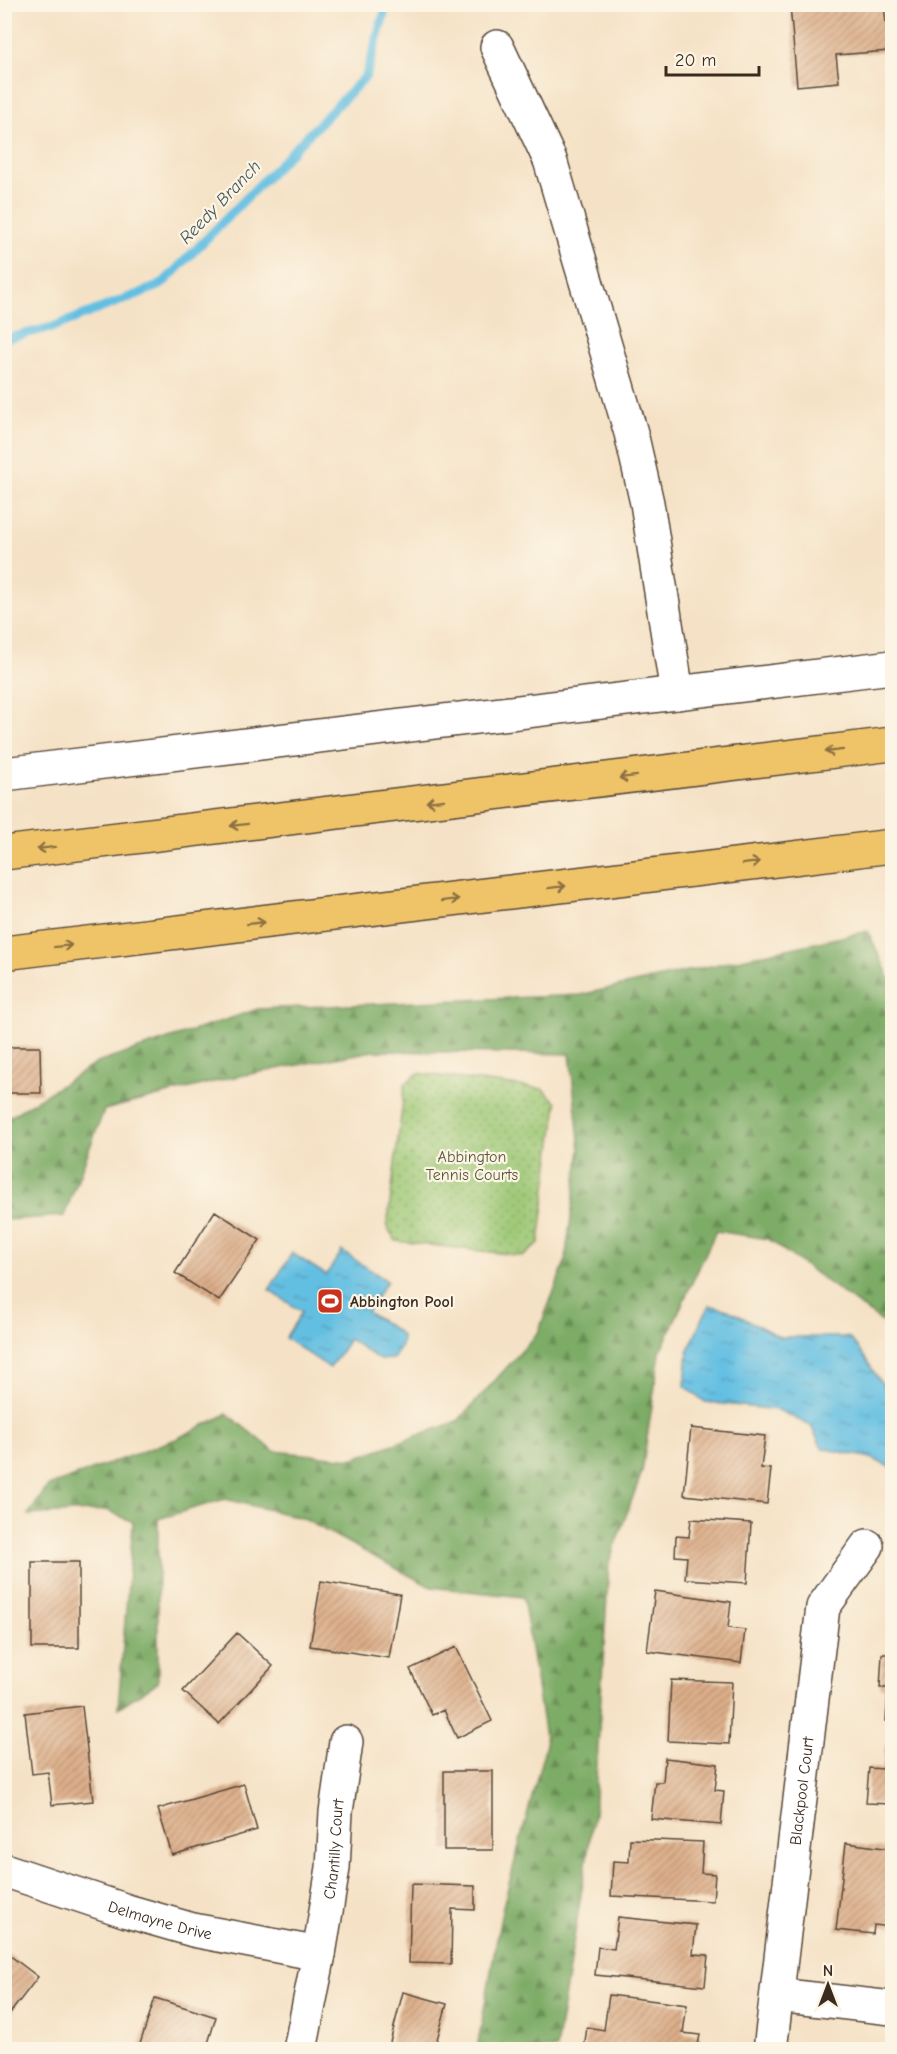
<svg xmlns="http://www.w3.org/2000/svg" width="897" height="2054" font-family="'Comic Neue',sans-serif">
<defs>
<pattern id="forest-firs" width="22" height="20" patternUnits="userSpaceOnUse" patternTransform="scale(1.5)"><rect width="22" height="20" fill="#7dac66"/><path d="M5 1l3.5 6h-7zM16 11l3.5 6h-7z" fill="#688c53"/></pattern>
<pattern id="park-dots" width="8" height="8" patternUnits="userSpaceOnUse" patternTransform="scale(1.5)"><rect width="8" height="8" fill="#9cc774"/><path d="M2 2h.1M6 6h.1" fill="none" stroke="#80a25f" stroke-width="1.8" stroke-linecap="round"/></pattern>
<pattern id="water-ripples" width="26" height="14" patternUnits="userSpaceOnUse" patternTransform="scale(1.5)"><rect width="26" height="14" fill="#64bfe2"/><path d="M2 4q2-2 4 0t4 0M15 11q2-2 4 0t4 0" fill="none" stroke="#549bb7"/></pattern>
<pattern id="building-hatch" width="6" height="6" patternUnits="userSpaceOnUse" patternTransform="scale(1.5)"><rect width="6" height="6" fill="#ddaf8a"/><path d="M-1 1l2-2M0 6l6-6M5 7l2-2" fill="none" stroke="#b48f70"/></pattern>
</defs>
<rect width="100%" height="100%" fill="#fcf5e5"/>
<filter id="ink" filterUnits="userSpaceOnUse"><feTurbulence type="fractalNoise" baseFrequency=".0167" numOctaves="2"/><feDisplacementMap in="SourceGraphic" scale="12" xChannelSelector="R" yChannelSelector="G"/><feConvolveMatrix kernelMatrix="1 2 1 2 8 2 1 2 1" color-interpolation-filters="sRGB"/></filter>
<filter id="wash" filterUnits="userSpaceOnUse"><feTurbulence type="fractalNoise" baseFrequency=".008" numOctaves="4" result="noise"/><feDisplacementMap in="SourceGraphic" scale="24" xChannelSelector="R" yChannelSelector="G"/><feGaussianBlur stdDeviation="1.35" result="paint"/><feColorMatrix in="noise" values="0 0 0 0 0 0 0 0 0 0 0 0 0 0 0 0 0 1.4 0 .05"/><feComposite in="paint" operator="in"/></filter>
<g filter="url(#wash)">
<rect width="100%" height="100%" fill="#f5e2c6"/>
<path fill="url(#forest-firs)" stroke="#5c6b42" stroke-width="1.5" d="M868 931 892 984V1329L768 1239 716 1231 660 1352 642 1472 609 1562 594 1814 556 2049H477L502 1910 546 1744 523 1597 431 1587 302 1518 225 1499 158 1519V1682L118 1708 133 1522 107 1510 28 1515 48 1486 176 1439 227 1414 274 1451 352 1459 458 1421 538 1333 565 1262 580 1150 570 1054 373 1051 229 1078 104 1110 64 1216 5 1220V1114L11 1116 97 1063 258 1009 580 995Z"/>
<path fill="url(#park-dots)" stroke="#6c7849" stroke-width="1.5" d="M418 1073 543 1089 557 1103 539 1243 524 1256 396 1241 387 1227 405 1084Z"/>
<path fill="url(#water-ripples)" stroke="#507480" stroke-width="1.5" d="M342 1251 387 1281 367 1312 397 1331 402 1337 401 1346 393 1359 380 1360 349 1339 330 1368 285 1338 302 1312 269 1290 292 1253 326 1275Z
M709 1305 728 1310 780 1337H848C867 1354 873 1377 892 1395V1468L871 1458 822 1448 811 1426 778 1410 705 1402 685 1386 688 1351Z"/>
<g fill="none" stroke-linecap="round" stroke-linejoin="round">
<path stroke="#64bfe2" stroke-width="9" d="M4 339 53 327 161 285 366 76 387 4"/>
</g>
<g id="blocks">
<path fill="url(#building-hatch)" d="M800 4H884L889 51 836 55 839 82 797 86 790 5Z
M4 1047H40L41 1093H4Z
M215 1211 260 1240 219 1301 175 1273Z
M691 1428 765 1436 761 1468 771 1469 767 1504 684 1495Z
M691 1519 751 1523 747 1583 685 1579 687 1557 675 1556 676 1536 689 1537Z
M32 1562H79V1648H32Z
M321 1581 400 1594 389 1658 310 1646Z
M655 1591 731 1602 728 1628 745 1630 741 1663 647 1651Z
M237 1633 273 1666 219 1724 183 1691Z
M456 1647 492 1721 457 1738 444 1710 432 1715 410 1669Z
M882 1654H892V1721H886L888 1688H880Z
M671 1680 732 1682 729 1744 668 1741Z
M82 1706 93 1801 52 1805 48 1772 32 1774 25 1713Z
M885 1744H892V1804L866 1803 869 1768 883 1769Z
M665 1758 718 1764 715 1790 724 1791 721 1825 651 1819 655 1782H663Z
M444 1771H493V1850H444Z
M244 1784 257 1830 172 1855 158 1809Z
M630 1839 703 1842 701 1873 715 1874 713 1901 611 1896 613 1861 629 1862Z
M846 1843 892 1849V1927L874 1925 873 1934 836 1930Z
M411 1884 475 1886V1910L452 1909 451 1964 409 1963Z
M618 1917 696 1925 693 1954 708 1955 705 1986 595 1975 598 1947 614 1949Z
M4 1951 38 1977 4 2021Z
M403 1992 447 2004 434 2050H388Z
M609 1995 687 2005 683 2033 700 2035 697 2050H584L587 2027 604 2030Z
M155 1998 216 2017 206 2050H138Z"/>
</g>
</g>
<g filter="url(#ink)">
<use href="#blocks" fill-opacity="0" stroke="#574637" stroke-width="1.5"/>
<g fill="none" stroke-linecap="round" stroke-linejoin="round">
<defs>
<g id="minor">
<path d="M497 47 550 160 631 433 647 503 677 693"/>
<path d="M4 774 892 667"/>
<path id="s1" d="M4 1870 127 1911 193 1930 319 1954"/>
<path d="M777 1995 892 2008"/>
<path id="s2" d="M300 2050 319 1954 333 1868 336 1812 346 1742"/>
<path id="s3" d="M770 2050 823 1607 867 1546"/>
</g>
<path id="highway" d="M4 853 892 744
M4 953 892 846"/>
</defs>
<use href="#minor" stroke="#574637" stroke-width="36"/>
<use href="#highway" stroke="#574637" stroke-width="36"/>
<use href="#minor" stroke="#fff" stroke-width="33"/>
<use href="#highway" stroke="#efc469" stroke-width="33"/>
</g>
<defs><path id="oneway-shaft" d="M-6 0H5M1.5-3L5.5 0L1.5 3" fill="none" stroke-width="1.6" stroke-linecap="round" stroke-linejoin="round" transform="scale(1.5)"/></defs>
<g stroke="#8c6f40">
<use href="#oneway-shaft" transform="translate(834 751) rotate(173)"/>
<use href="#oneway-shaft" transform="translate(628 777) rotate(173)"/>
<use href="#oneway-shaft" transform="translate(435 801) rotate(173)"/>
<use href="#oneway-shaft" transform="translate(239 825) rotate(173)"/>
<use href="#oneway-shaft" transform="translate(46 848) rotate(173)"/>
<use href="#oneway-shaft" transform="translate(751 863) rotate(-7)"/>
<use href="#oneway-shaft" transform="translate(557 887) rotate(-7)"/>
<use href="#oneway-shaft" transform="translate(450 900) rotate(-7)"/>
<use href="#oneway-shaft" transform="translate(256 923) rotate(-7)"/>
<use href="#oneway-shaft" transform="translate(63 946) rotate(-7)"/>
</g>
</g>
<defs>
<symbol id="stadium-square" viewBox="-11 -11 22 22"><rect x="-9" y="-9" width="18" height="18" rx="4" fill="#c8321e" stroke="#fcf5e5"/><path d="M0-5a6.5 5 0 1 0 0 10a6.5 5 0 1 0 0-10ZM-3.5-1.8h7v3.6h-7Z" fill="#fff"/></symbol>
</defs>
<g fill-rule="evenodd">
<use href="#stadium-square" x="315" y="1286" width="30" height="30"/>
</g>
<g text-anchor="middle" stroke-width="4.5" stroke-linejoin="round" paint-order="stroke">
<g font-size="16" fill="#585938" stroke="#fcf5e5">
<text x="472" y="1162">Abbington<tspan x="472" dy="18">Tennis Courts</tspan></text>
</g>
<g font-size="16" font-weight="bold" fill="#3b2a1e" stroke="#fcf5e5" text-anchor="start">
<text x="350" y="1307">Abbington Pool</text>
</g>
<g font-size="16" fill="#3b2a1e" stroke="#fcf5e5">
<text dy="6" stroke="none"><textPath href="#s3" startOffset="261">Blackpool Court</textPath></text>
<text dy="6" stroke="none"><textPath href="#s2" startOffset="204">Chantilly Court</textPath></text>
<text dy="6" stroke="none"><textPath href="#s1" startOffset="164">Delmayne Drive</textPath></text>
</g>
<g font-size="18" font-style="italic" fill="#475759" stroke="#fcf5e5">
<text transform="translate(220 202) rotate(-46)" y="6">Reedy Branch</text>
</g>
</g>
<rect width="897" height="2054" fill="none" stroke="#fcf5e5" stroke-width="24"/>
<g transform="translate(828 1985)" stroke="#fcf5e5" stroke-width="4.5" paint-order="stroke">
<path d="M0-4.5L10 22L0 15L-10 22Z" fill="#3b2a1e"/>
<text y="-9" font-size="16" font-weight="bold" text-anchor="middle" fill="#3b2a1e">N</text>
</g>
<path d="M666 66v9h93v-9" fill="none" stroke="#3b2a1e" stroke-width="3"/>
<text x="675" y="66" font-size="18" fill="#3b2a1e" stroke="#fcf5e5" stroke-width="4.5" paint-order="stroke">20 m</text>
</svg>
